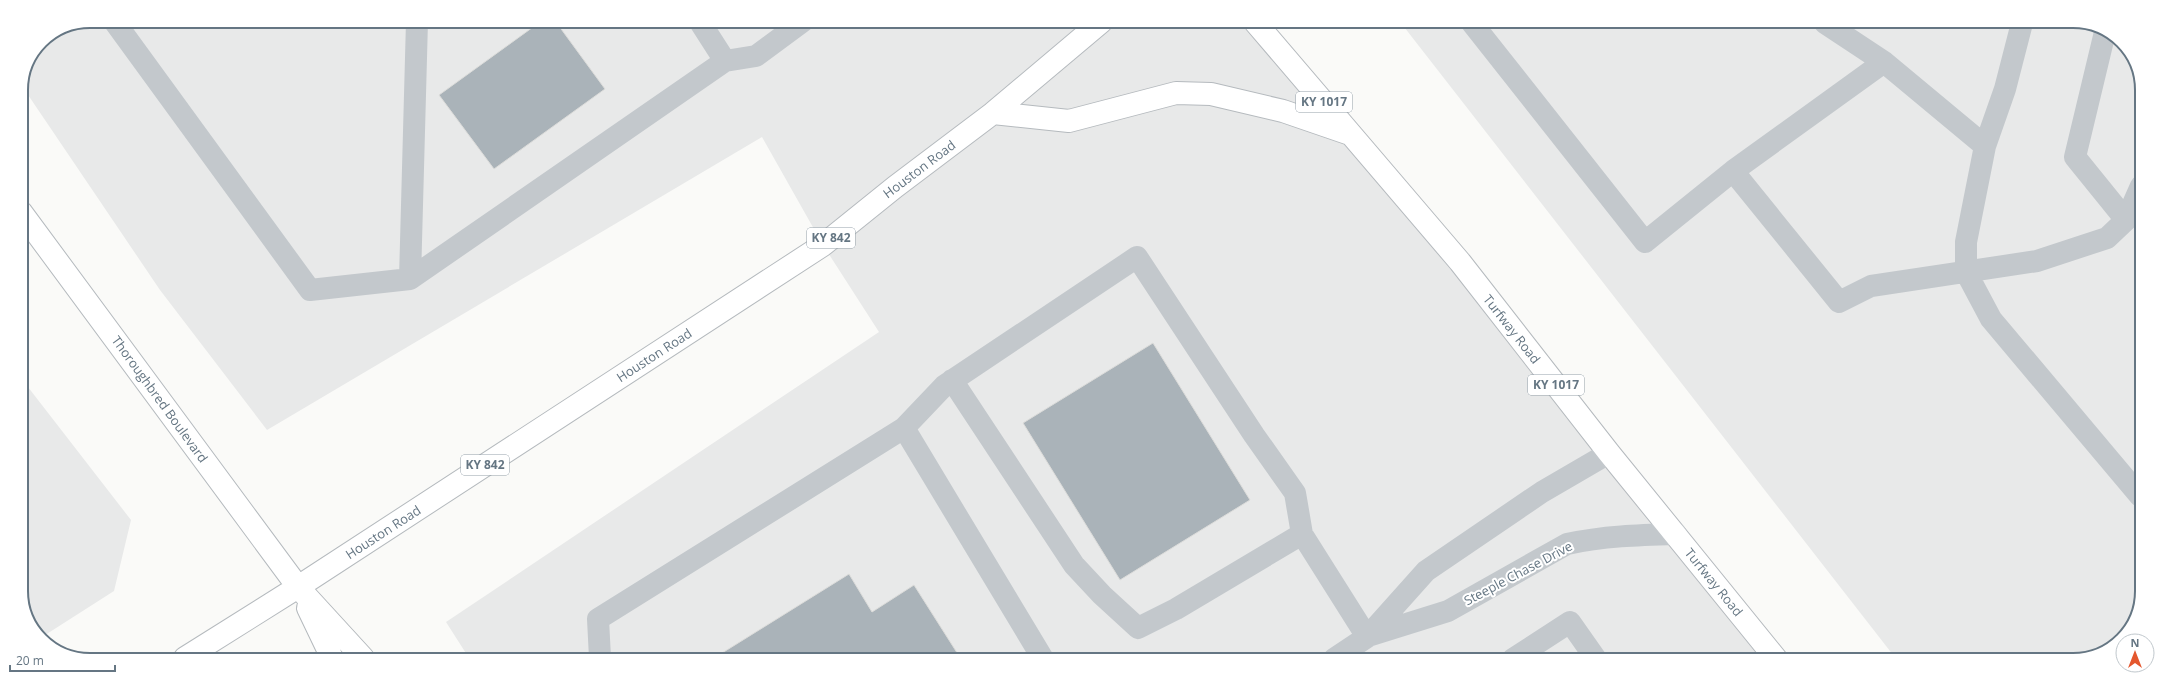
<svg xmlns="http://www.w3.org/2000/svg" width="2163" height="681" font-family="'Open Sans',sans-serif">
<rect width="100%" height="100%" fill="#fafaf8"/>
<path fill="#e8e9e9" d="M91 21 1255 22 1777 660 469 658 446 622 879 332 823 245 762 137 267 430 160 290 22 86 26 64 42 41 64 26Z
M1401 23H2091L2125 45 2142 86 2140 609 2115 646 2073 660H1897Z
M21 378 131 520 114 591 42 637 36 633 21 595Z"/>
<path fill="#aab3b9" stroke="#dcdcda" d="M540 22H556L605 89 494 169 439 95Z
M1153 343 1250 500 1120 580 1023 423Z
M849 574 872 612 914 585 961 659 714 658Z"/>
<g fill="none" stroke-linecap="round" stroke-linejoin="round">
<defs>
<path id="major" d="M1255 22 1460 262 1609 453 1777 660
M993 113 1069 121 1176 93 1211 94 1283 111 1350 134
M21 212 298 587
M185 658 298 587 823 245 895 187 993 113 1101 22"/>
<path id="highway" d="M298 587 363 658
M308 608 332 658"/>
</defs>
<use href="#major" stroke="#b5babe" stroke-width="24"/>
<use href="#highway" stroke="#b4b9bd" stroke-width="24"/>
<path stroke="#c3c8cc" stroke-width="22" d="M114 21 310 290 410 279 725 61 756 56 802 22
M700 22 725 61
M1472 23 1645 242 1733 171 1884 62
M1825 23 1884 62 1985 146
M2022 23 2005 89 1985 146 1966 242V272L1991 319 2140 496
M2105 32 2075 157 2126 220
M1733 171 1839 302 1871 286 2037 261 2107 238 2126 220 2141 186
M410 279 417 21
M952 380 1074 565 1102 595 1138 628 1176 609 1302 534
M904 428 944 386 1137 257 1254 435 1295 493 1302 534 1367 637
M1368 636 1448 611 1567 544C1603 536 1639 535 1676 534
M600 658 598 619 904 428 1043 659
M1334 659 1367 637 1426 571 1542 492 1609 453
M1513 659 1570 622 1596 659"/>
<use href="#major" stroke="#fff" stroke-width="22"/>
<use href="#highway" stroke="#fff" stroke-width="22"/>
</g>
<g text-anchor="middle" stroke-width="4" stroke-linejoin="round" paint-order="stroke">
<g fill="#fff" stroke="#939fa8" stroke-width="1">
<rect x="1296" y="92" width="56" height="20" rx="3"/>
<rect x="807" y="228" width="48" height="20" rx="3"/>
<rect x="1528" y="375" width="56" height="20" rx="3"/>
<rect x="461" y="455" width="48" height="20" rx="3"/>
</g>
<g font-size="12" font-weight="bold" fill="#657683">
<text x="1324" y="106">KY 1017</text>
<text x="831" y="242">KY 842</text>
<text x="1556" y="389">KY 1017</text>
<text x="485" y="469">KY 842</text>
</g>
<g font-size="13" fill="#657683" stroke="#fff">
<text transform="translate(919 169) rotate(-37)" y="5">Houston Road</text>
<text transform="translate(1512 329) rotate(52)" y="5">Turfway Road</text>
<text transform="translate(654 355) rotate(-33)" y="5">Houston Road</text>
<text transform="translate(160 399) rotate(54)" y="5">Thoroughbred Boulevard</text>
<text transform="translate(383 532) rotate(-33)" y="5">Houston Road</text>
<text transform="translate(1518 573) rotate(-28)" y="5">Steeple Chase Drive</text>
<text transform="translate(1714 582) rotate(51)" y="5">Turfway Road</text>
</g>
</g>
<path d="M0 0H2163V681H0ZM90 28H2073A62 62 0 0 1 2135 90V591A62 62 0 0 1 2073 653H90A62 62 0 0 1 28 591V90A62 62 0 0 1 90 28Z" fill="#fff" fill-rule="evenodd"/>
<path fill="none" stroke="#657683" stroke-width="2" d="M90 28H2073A62 62 0 0 1 2135 90V591A62 62 0 0 1 2073 653H90A62 62 0 0 1 28 591V90A62 62 0 0 1 90 28Z"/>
<g transform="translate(2135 653)"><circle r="19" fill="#ffffff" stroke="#c1c8cd"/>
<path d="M0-3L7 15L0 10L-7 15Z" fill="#e4572e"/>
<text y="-6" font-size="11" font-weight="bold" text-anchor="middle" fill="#657683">N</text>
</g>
<path d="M10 665v6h105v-6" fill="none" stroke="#657683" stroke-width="2"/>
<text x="16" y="665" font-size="12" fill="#657683" stroke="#ffffff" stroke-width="3" paint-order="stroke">20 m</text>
</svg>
